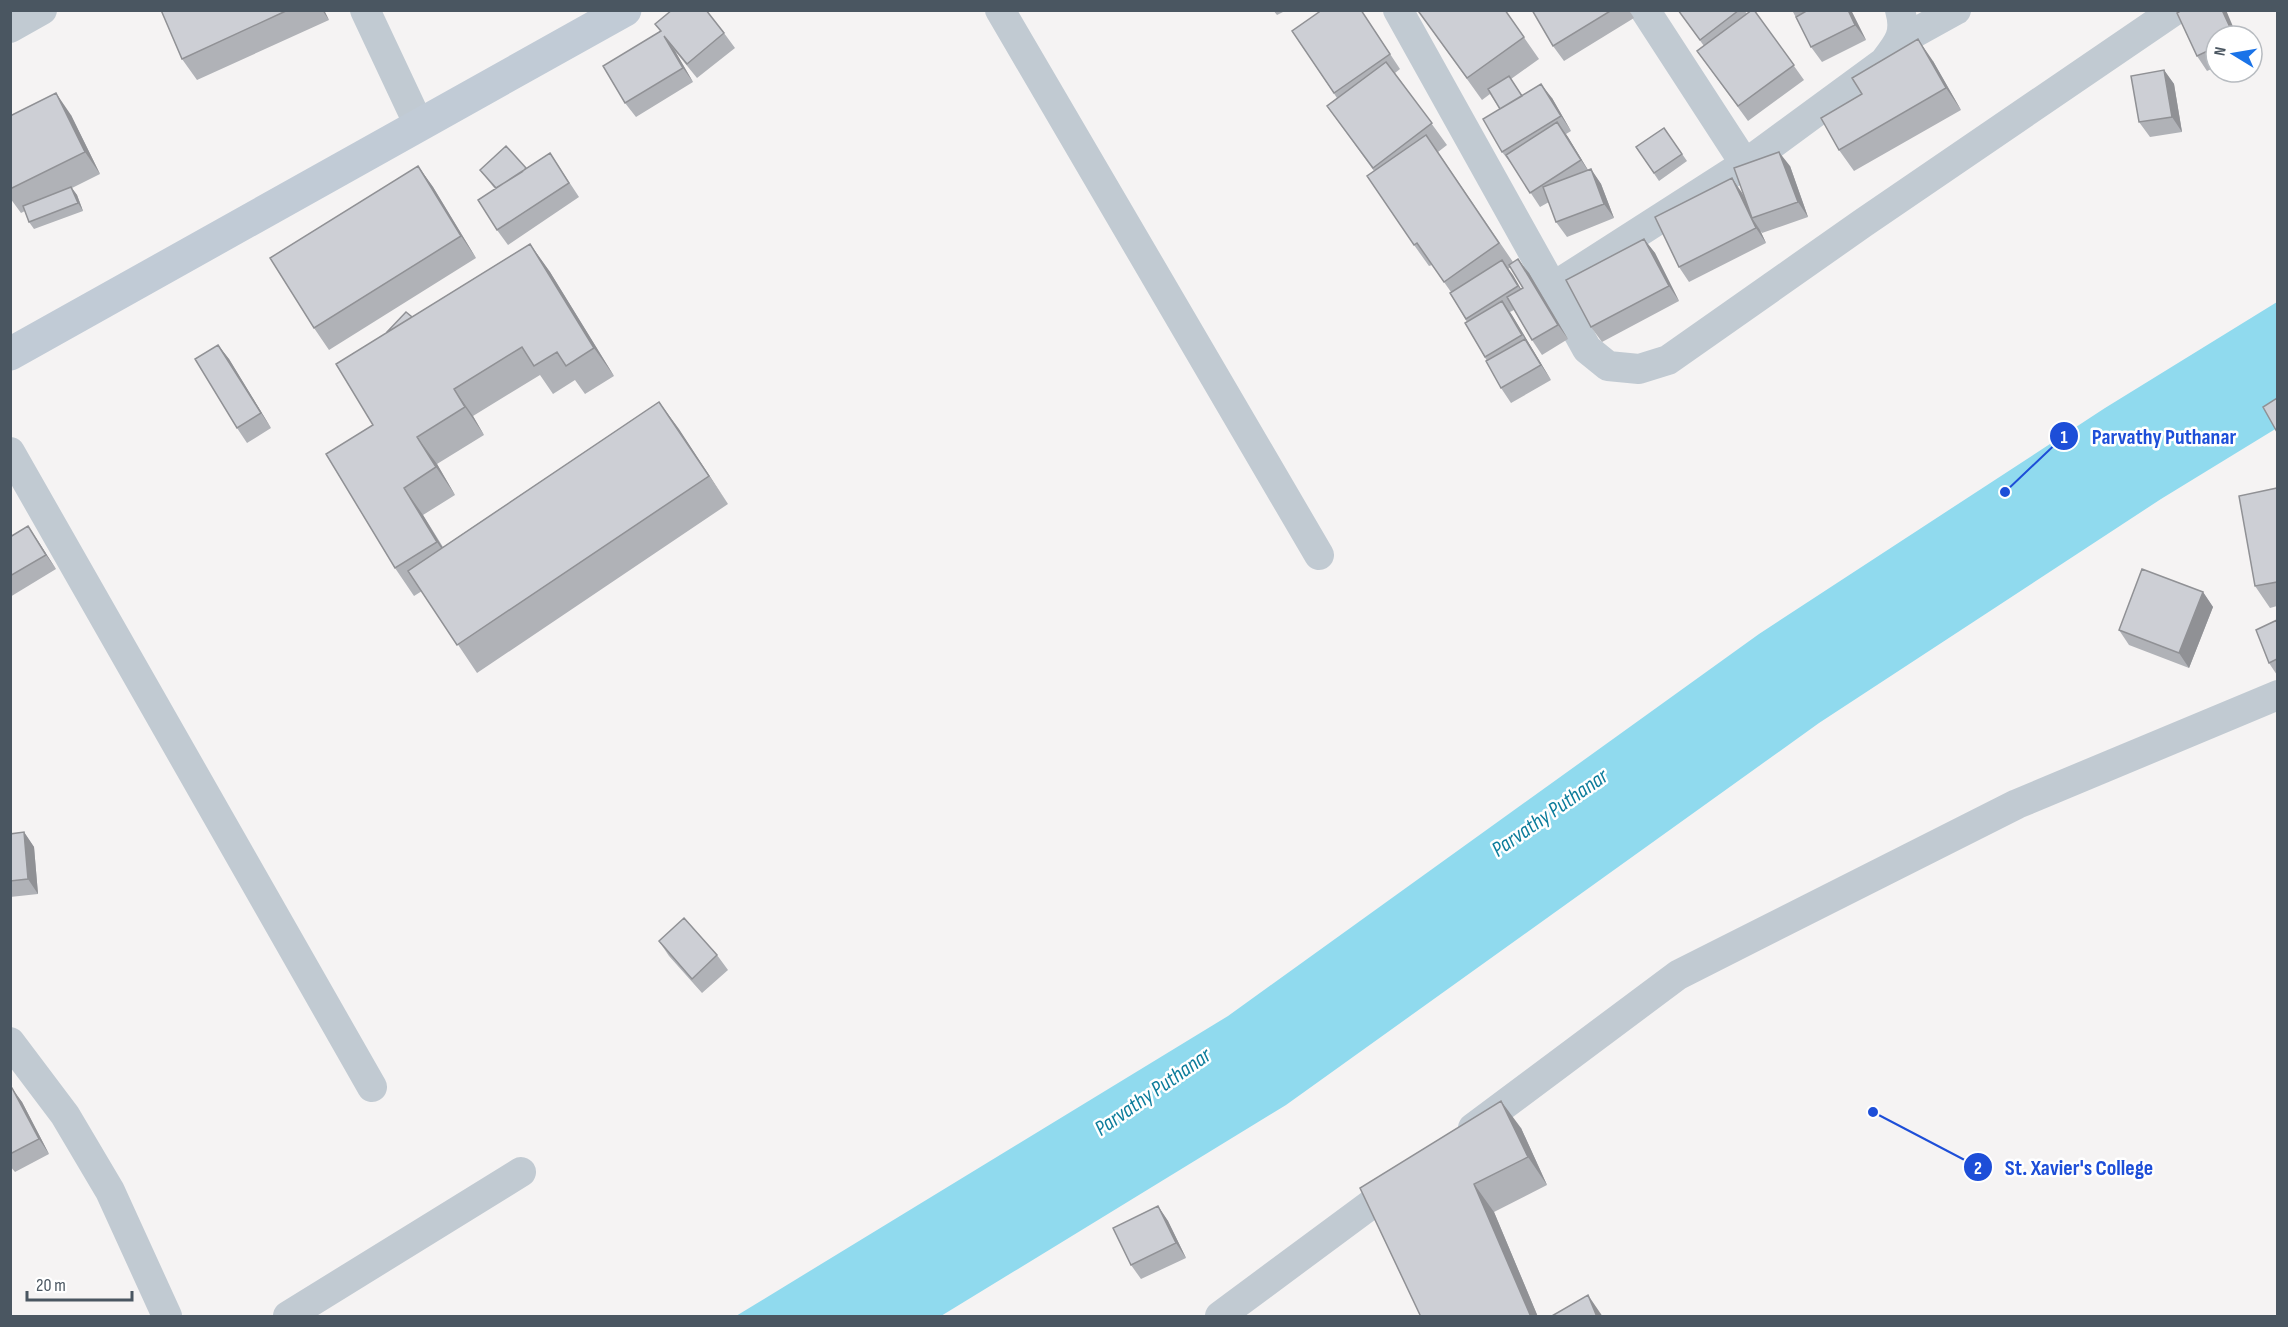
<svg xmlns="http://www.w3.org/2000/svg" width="2288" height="1327" font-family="'Sofia Sans Condensed',sans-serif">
<rect width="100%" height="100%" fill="#f5f3f3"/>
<path fill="#90daee" d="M2277 302V428L2161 499 1819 723 1286 1105 941 1316H736L1228 1016 1759 634 2105 408Z"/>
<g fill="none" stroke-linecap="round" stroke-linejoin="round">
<path stroke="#c1cad2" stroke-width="30" d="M365 10 419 125
M1000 10 1319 555
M1398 10 1587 349 1608 366 1639 369 1668 360 1863 223 2175 10
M1645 10 1745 164
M10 28 42 10
M1900 41 1956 10
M1553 287 1745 164 1884 62C1898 44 1907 34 1900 10
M10 452 372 1087
M10 1042 65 1115 110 1191 167 1316
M1473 1128 1678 975 2017 804 2278 695
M288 1316 521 1172
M1220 1316 1401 1182"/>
<path stroke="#c1cbd6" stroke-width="33" d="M10 354 625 10"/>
</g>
<path fill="#b0b2b7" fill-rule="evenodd" d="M161 10H324L329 20 197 80 182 59Z
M1273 10H1287L1277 15Z
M1361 10 1400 69 1395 73 1447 145 1438 152 1513 262 1529 273 1568 339 1542 355 1532 340 1514 310 1510 312 1551 380 1511 403 1501 388 1487 361 1465 323 1467 322 1450 293 1451 292 1432 265 1429 266 1414 245 1374 171 1327 106 1337 98 1292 31ZM1511 267 1523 288 1521 289 1508 269Z
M1505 10 1539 59 1511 79 1522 95 1552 98 1571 131 1566 134 1588 170 1591 169 1601 184 1614 218 1567 237 1556 222 1549 202 1540 207 1513 166 1502 152 1500 109 1490 94 1482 100 1419 12Z
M1532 10H1629L1634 18 1564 61 1553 46Z
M1678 10H1744L1747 14 1754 10 1804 80 1748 121 1697 51 1704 46Z
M1792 10H1851L1866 40 1822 62 1811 47Z
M655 24 724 33 735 48 697 78 675 51 693 82 636 117 625 103 660 31Z
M2216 36V67L2207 71 2197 56Z
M1933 61 1961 110 1854 171 1839 150Z
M2164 70 2174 84 2182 132 2150 137 2139 122Z
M71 115 100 174 72 188 77 195 83 211 34 229 29 222 25 211 21 213 10 198V116Z
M1664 128 1687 161 1659 181 1636 147Z
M506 146 526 169 550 153 579 197 508 245 497 230 495 189 480 170Z
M418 166 433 187 476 258 329 350 314 328Z
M1790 166 1808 217 1762 233 1760 230 1766 243 1689 282 1679 267 1732 178 1742 193 1746 201Z
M1644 239 1655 253 1679 301 1602 342 1591 327Z
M530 244 550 272 614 376 585 394 575 380 553 394 540 375 473 416 484 435 437 464 455 495 423 515 443 547 659 402 728 504 477 673 422 591 414 596 395 568 373 425 412 317Z
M218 345 229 359 271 428 247 443 237 428Z
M2277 488V606L2270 608 2255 586Z
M28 526 56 569 10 597V537Z
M2203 592 2213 607 2189 668 2129 645 2119 630Z
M2277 620V675L2269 663Z
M24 832 34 847 38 894 10 897V834Z
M659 941 717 955 728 970 702 993 669 956Z
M10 1088 22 1102 49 1154 15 1172 10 1166Z
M1521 1128 1547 1185 1494 1212 1538 1317H1421L1360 1188Z
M1158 1206 1168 1221 1186 1258 1141 1279 1131 1265Z"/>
<path fill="#909195" d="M322 10H324L329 20Z
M1848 10H1851L1866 40 1855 25Z
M2222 10H2226L2237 36H2234Z
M664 36 675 51 693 82 683 68Z
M1918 39 1933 61 1961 110 1946 88Z
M2164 70 2174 84 2182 132 2172 117Z
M1541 84 1552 98 1571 131 1561 116Z
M56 93 71 115 100 174 85 152Z
M1557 122 1568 137 1591 175 1581 160Z
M1779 152 1790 166 1808 217 1798 202Z
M418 166 433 187 476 258 461 236Z
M1591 169 1601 184 1614 218 1604 204Z
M1732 178 1742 193 1754 218H1752L1760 230 1766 243 1756 228Z
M71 187 77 195 83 211 78 203Z
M1644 239 1655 253 1679 301 1669 286Z
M530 244 550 272 614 376 594 348Z
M1518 259 1529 273 1568 339 1558 325Z
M1502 260 1513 275 1528 301 1518 286Z
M1502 301 1512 315 1551 380 1541 365Z
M218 345 229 359 271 428 261 413Z
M454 389 473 416 484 435 465 407Z
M659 402 679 429 728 504 709 476Z
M417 437 437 464 455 495 436 467Z
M404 488 423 515 456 570 437 542Z
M28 526 38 541 56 569 46 555Z
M2203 592 2213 607 2189 668 2179 653Z
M24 832 34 847 38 894 28 879Z
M12 1088 22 1102 49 1154 39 1139Z
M1501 1101 1521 1128 1547 1185 1528 1157Z
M1474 1184 1494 1212 1538 1317H1531Z
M1158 1206 1168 1221 1186 1258 1176 1243Z
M1588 1295 1603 1317H1597Z"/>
<path fill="#cdcfd5" stroke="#909195" stroke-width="1.5" d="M161 10H288L182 59Z
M672 10H706L724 33 687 64 664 36 683 68 625 103 603 66 661 31 655 24Z
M1322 10H1361L1390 54 1334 93 1292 31Z
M1421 10H1505L1524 37 1467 78 1419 12Z
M1532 10H1612L1553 46Z
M1678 10H1739L1700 40Z
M1752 10H1754L1794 65 1738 106 1697 51Z
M1808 10H1848L1855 25 1811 47 1796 17Z
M2182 10H2222L2234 36H2216V47L2197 56 2177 13Z
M1918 39 1946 88 1839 150 1821 118 1862 94 1852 78Z
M1386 62 1432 123 1373 168 1327 106Z
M2164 70 2172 117 2139 122 2131 76Z
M1509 76 1522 96 1500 109 1488 89Z
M1541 84 1561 116 1502 152 1483 119Z
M56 93 85 152 10 189V116Z
M1557 122 1581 160 1530 193 1506 155Z
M1664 128 1682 154 1654 173 1636 147Z
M1426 135 1499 243 1444 282 1417 243 1414 245 1367 176Z
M506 146 526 168 522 172 496 188 480 170Z
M1779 152 1798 202 1752 218 1734 168Z
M550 153 569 183 497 230 478 200Z
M418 166 461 236 314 328 270 258Z
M1591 169 1604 204 1556 222 1543 187Z
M1732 178 1756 228 1679 267 1655 217Z
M71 187 78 203 29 222 23 206Z
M1644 239 1669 286 1591 327 1566 280Z
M530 244 594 348 566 366 557 352 534 366 522 347 454 389 465 407 417 437 436 467 404 488 437 542 395 568 326 454 373 425 336 364Z
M1518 259 1558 325 1532 340 1507 297 1523 288 1509 265Z
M1502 260 1518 286 1466 319 1450 293Z
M1502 301 1522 335 1485 357 1465 323Z
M406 312 412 317 386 333Z
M1525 339 1541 365 1501 388 1486 361Z
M218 345 261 413 237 428 195 359Z
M2277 398V432L2263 407Z
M659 402 709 476 457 645 408 571Z
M2277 488V582L2255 586 2239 496Z
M28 526 46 555 10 576V537Z
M2142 569 2203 592 2179 653 2119 630Z
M2277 620V659L2269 663 2256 630Z
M24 832 28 879 10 881V834Z
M684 918 717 955 692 979 659 941Z
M10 1088H12L39 1139 10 1154Z
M1501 1101 1528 1157 1474 1184 1531 1317H1421L1360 1188Z
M1158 1206 1176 1243 1131 1265 1113 1228Z
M1588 1295 1597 1317H1550Z"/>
<g text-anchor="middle" stroke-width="5" stroke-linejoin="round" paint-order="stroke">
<g font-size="22" font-style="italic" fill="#0c7c9b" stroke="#fff">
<text transform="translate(1549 812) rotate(-35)" y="8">Parvathy Puthanar</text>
<text transform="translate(1152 1091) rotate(-35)" y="8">Parvathy Puthanar</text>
</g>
</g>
<path fill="none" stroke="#1d4ed8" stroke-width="2" d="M2005 492L2064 436M1873 1112L1978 1167"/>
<g fill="#1d4ed8" stroke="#fff" stroke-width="2">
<circle cx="2005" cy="492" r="6"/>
<circle cx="1873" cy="1112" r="6"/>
<circle cx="2064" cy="436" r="15"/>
<circle cx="1978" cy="1167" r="15"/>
</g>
<g font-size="18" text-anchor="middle" font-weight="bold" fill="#fff">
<text x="2064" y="443">1</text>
<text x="1978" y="1174">2</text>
</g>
<g font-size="22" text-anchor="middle" font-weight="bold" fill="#1d4ed8" stroke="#fff" stroke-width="5" stroke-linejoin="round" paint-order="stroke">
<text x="2164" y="444">Parvathy Puthanar</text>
<text x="2079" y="1175">St. Xavier's College</text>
</g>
<rect width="2288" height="1327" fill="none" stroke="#4a5661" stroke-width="24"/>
<g transform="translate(2234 54) rotate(281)"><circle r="28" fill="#ffffff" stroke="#b7bbc0" stroke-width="1.5"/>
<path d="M0-4.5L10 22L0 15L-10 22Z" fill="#1a73e8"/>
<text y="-9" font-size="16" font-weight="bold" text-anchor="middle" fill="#4a5661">N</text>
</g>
<path d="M27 1291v9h105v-9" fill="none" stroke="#4a5661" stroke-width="3"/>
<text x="36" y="1291" font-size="18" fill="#4a5661" stroke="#ffffff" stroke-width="4.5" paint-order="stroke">20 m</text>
</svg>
